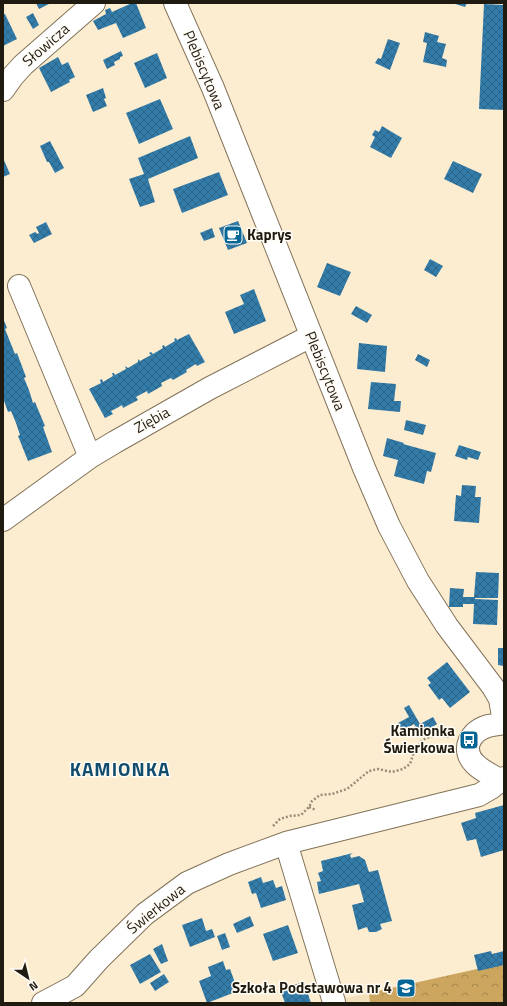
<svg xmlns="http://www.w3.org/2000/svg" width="507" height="1006" font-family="'Titillium Web',sans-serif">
<defs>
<pattern id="forest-crowns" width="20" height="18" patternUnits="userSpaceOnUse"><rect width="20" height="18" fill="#cca65e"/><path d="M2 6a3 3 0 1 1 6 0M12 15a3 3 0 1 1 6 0" fill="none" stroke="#a5864c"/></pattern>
<pattern id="building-cross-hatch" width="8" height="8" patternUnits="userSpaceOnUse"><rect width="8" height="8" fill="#337ca9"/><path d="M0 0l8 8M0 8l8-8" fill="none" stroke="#2b6588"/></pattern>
</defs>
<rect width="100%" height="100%" fill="#fdedd0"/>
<path fill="#f3dfbc" d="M418 983 419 1003H331L347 998Z"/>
<path fill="url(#forest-crowns)" d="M504 963V1003H370L369 993Z"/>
<path fill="url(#building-cross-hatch)" d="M36 3H51L39 9Z
M132 3H136L146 28 123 38 116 23 98 30 93 21 106 14 105 10 110 8 112 12Z
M452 3H467L465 7Z
M484 4 504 5V110L479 109Z
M33 13 39 25 33 29 26 17Z
M3 14H5L17 39 3 46Z
M425 32 439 36 437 42 446 44 442 58 447 60 446 67 423 62 427 43 423 42Z
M388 39 400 43 390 70 375 63 378 58 381 59Z
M121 51 123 56 120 57V59L114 62 115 65 107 69 103 60Z
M157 53 167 78 145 88 134 63Z
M58 57 62 65 68 62 75 77 69 80 70 82 51 92 39 68Z
M103 88 106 98 104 99 107 106 93 112 86 95Z
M160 99 173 129 139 144 126 113Z
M382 126 402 138 391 158 370 147 375 137 372 135 375 130 379 132Z
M190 136 198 158 148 179 155 202 140 207 129 179 144 174 138 158Z
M50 141 64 168 55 173 49 162H47L40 146Z
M3 158 10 174 3 177Z
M453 161 482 174 473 193 444 179Z
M219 172 228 195 182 213 173 189Z
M238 221 247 243 228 250 219 228Z
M46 222 52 234 34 243 29 235 35 232 38 234 39 233 36 227Z
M212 228 215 237 204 241 200 233Z
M430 259 443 266 436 277 424 270Z
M327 263 351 272 340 296 317 287Z
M254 289 266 321 234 334 225 312 244 304 240 295Z
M356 306 372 315 367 323 351 314Z
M3 318 7 328 5 329 15 354 17 353 26 377 24 378 29 390 33 403 35 402 45 426 43 427 52 452 28 461 18 436 20 435 16 423 11 411 8 412 3 398Z
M189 334 205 362 197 366 196 364 186 370 187 372 173 380 171 378 161 383 162 386 148 394 147 391 136 397 138 400 123 408 122 405 117 408 111 411 113 414 105 418 89 389 101 383 100 380 102 379 103 382 113 376 112 373H114L115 375 126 369 125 366 128 368 138 362V359L140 361 151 355 149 353 151 352 153 354 163 348 162 346 164 345 165 347 175 341 174 339 176 338 177 340Z
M359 343 387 346 385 372 357 369Z
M418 354 430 360 427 367 415 360Z
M371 382 396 384 394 401H401L400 412 368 409Z
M406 420 426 425 423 435 404 430Z
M387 438 404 443 403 444 436 453 431 472 427 471 424 484 394 476 398 460 383 456Z
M459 445 481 452 478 460 468 457 467 460 455 456Z
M462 485 476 486 475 497H481L479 523 454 521 456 495 461 496Z
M476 572 499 573 498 598H475V599L498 600 497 625 473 624 474 604H463V607H449L450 588 464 589 463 597H474Z
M498 648H504V666L498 665Z
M447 662 470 692 450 708 442 698 439 700 428 685 431 683 427 678Z
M409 705 420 724 433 717 437 724 420 735 414 724 402 731 398 723 409 717 404 708Z
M504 805V850L481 857 476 839 467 841 461 823 476 818 475 813Z
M353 853 350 855 351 858 359 856 365 860 369 872 378 870 392 921 380 924 382 929 376 932H369L367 927 358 930 352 905 364 902 359 884 319 894 317 882 321 881 318 873 323 871 321 861Z
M261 877 263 883 273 880 276 888 282 886 286 900 261 908 256 893 252 894 248 882Z
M250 916 254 926 237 933 233 924Z
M202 918 206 931 212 929 215 937 190 947 182 925Z
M288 925 298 953 273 961 263 934Z
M225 933 230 947 222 950 217 936Z
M162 944 168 961 161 964 153 949Z
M491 951 492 954 504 951V965L478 971 474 955Z
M150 954 161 972 140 984 130 965Z
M223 961 226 970 230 969 238 991 207 1003 199 981 211 976 208 967Z
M164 974 169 982 155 991 150 983Z
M304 982 311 1003H285L280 989Z"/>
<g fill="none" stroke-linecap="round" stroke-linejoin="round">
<defs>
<path id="minor" d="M175 3 213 88 364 468 389 526 418 581 447 626 493 687 500 699 504 722
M3 90 13 76 23 65 94 3
M19 286 90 457
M3 520 90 457 115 442 210 388 311 336
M501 781C493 776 482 771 475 764 460 749 471 731 488 726 493 725 499 724 504 723
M286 843 334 1002
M43 1003 75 986 99 959 145 914 187 883 229 864 286 843 479 795 491 788 504 778"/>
</defs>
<use href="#minor" stroke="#82735a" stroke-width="24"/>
<path stroke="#978d78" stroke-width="2.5" stroke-dasharray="2 2" stroke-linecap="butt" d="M309 807 316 810
M273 826 280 819 290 816 301 815 309 807 312 801 320 795 332 794 347 789 369 771 378 769 392 772 403 769 410 764 414 752 422 740 436 735 450 737"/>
<use href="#minor" stroke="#fff" stroke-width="22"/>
</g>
<defs>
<symbol id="cafe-square" viewBox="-11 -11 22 22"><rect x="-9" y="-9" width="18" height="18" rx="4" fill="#046695" stroke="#fffcf6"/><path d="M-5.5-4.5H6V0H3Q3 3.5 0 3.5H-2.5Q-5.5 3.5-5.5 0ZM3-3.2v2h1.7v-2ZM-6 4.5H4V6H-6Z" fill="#fff"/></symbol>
<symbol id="bus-square" viewBox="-11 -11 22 22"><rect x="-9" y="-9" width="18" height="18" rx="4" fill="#046695" stroke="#fffcf6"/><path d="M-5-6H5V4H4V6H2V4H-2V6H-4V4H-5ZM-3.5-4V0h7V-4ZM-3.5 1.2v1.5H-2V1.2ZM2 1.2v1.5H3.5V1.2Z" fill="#fff"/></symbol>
<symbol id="school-square" viewBox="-11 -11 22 22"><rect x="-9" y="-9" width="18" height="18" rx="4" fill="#046695" stroke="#fffcf6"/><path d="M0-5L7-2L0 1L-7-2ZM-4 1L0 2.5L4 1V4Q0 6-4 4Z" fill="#fff"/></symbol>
</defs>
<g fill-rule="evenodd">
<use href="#cafe-square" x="222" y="224" width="22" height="22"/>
<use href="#bus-square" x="458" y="729" width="22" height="22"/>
<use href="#school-square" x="395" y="977" width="22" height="22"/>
</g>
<g text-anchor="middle" stroke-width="3" stroke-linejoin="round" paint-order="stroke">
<g font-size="15" fill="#201b10" stroke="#fffcf6">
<text transform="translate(46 45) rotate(-41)" y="5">Słowicza</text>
<text transform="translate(204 70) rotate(67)" y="5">Plebiscytowa</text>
<text transform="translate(325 371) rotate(68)" y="5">Plebiscytowa</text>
<text transform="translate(152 420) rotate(-29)" y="5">Ziębia</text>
<text transform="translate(156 909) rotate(-39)" y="5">Świerkowa</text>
</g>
<g font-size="15" font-weight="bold" fill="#201b10" stroke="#fffcf6" text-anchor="end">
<text x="247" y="240" text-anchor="start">Kaprys</text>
<text x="455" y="736">Kamionka<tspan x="455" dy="17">Świerkowa</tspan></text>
<text x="392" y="993">Szkoła Podstawowa nr 4</text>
</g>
<g font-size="19" font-weight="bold" letter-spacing="1" fill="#134d6e" stroke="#fffcf6">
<text x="120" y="776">KAMIONKA</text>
</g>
</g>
<rect width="507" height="1006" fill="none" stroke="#201b10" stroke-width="8"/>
<g transform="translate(28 978) rotate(145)" stroke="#fffcf6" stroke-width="3" paint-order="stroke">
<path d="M0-3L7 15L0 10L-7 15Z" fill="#201b10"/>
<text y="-6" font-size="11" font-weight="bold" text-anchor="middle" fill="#201b10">N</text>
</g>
</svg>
